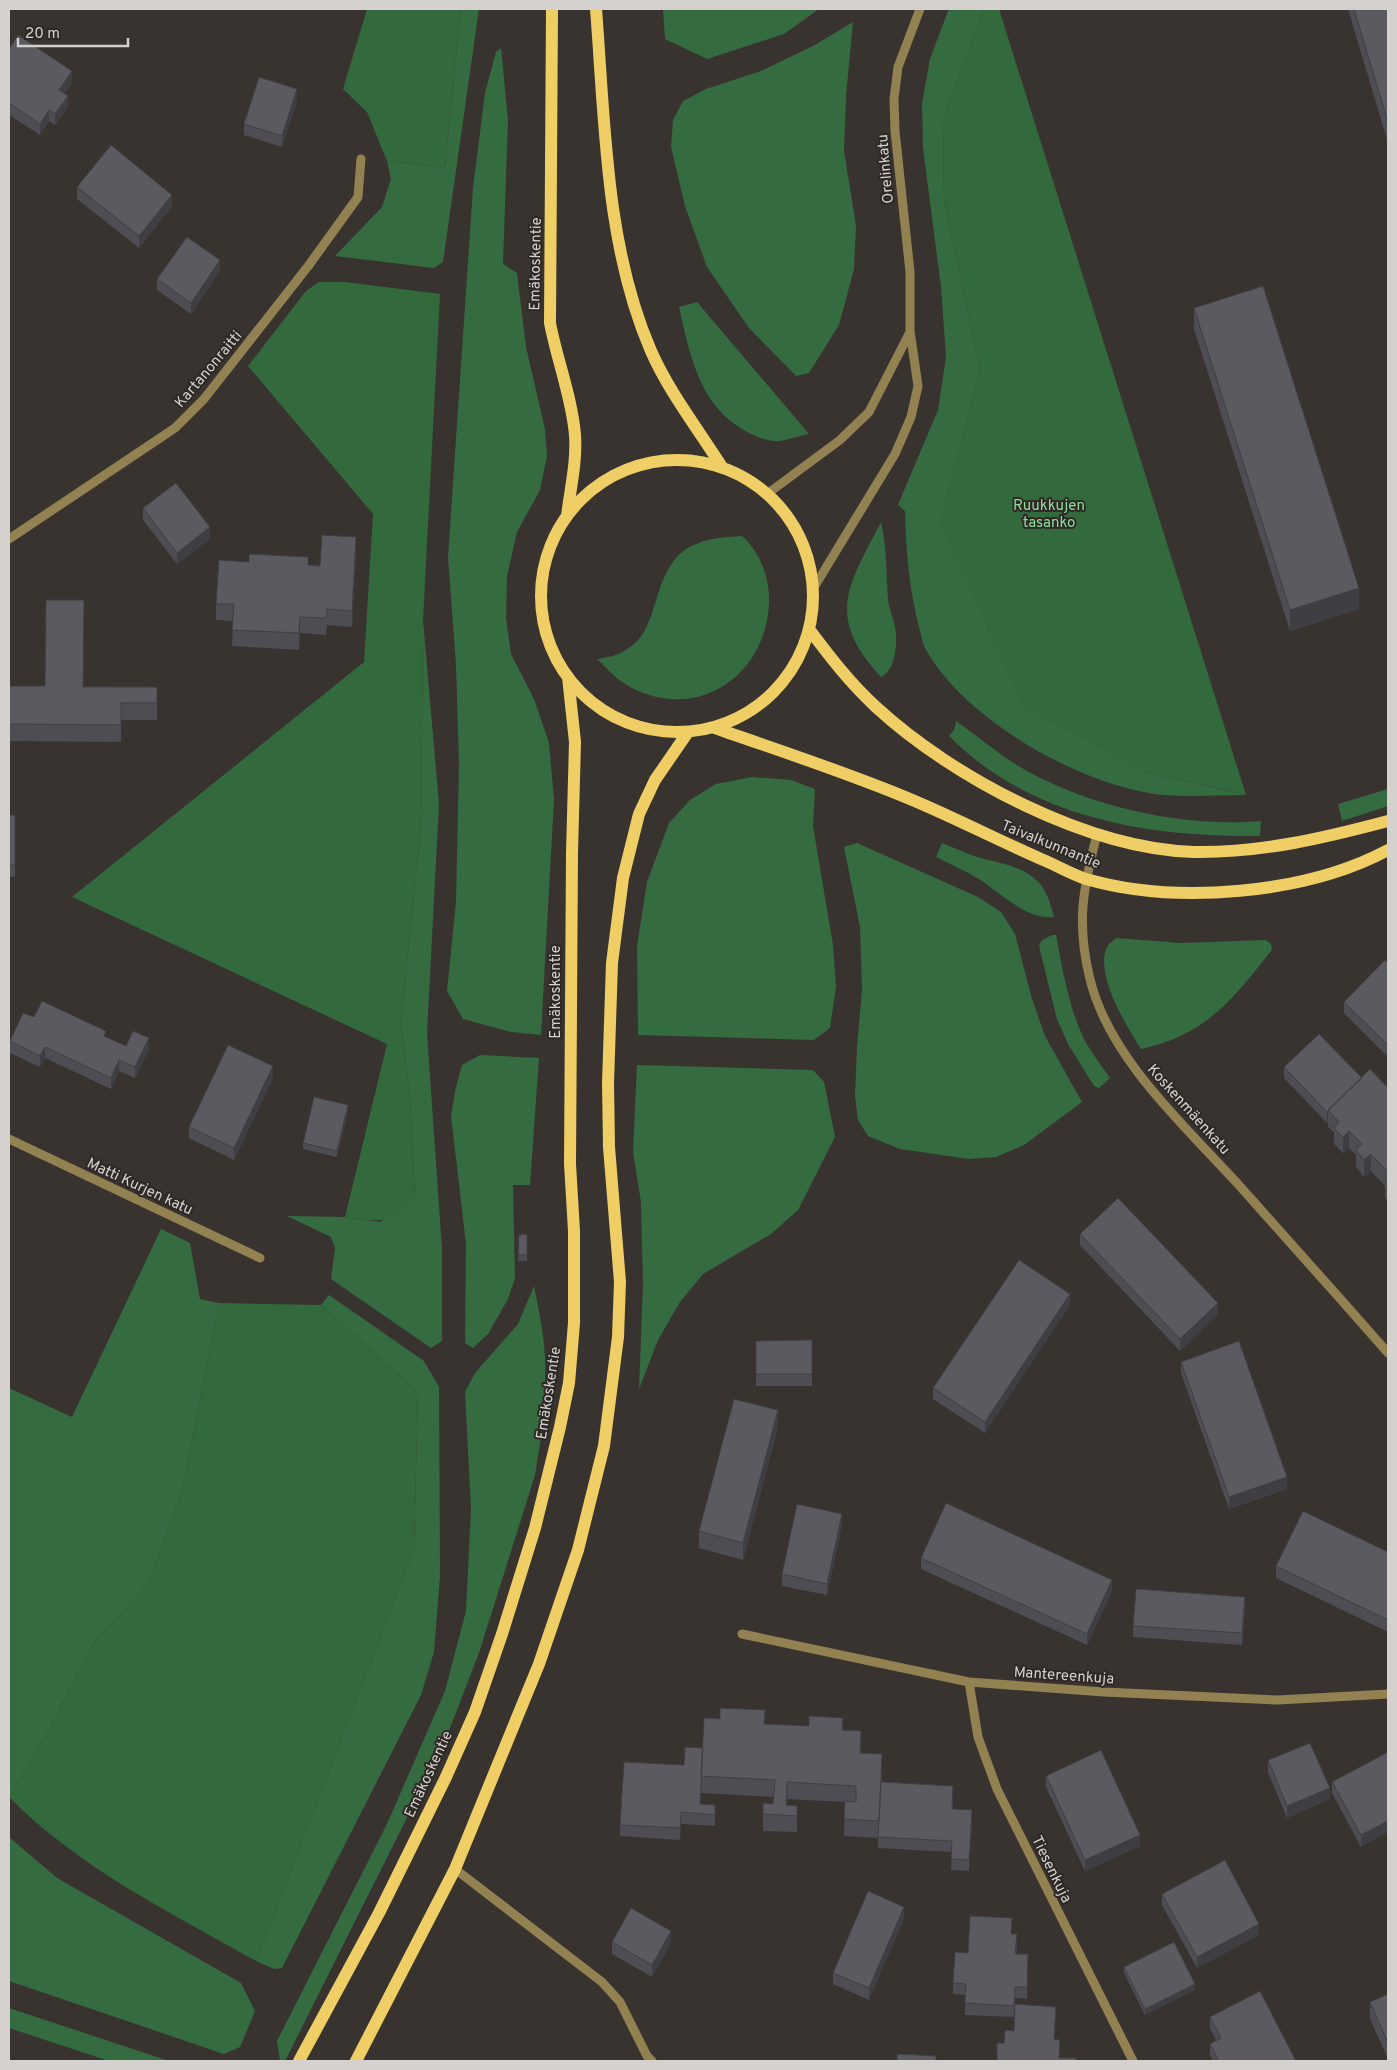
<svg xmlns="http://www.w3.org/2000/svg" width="1397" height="2070" font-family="Overpass,sans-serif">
<rect width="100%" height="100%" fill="#393330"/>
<path fill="#356b40" d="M461 9H479L443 262 434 268 335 256 382 207 391 179 387 161 445 168Z
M663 9H819L784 34 707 59 665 39Z
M953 9H984L943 120 944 200 980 369 940 524 1142 771 1246 795C1219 795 1190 797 1163 795 1083 787 964 720 925 648 922 642 921 633 919 627 909 588 906 550 905 511L898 505 938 410 946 357 941 287 923 148 922 103 930 59 948 11Z
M853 22 846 96 844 151 856 225 854 269 839 325 809 373 796 376 749 328 707 267 685 206 671 147 673 120 683 101 706 89 761 71 813 46Z
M501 48 508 120 503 264 517 273 526 347 545 429 547 456 540 490 517 532 507 576 506 618 511 654 534 699 549 743 554 799 541 1035 511 1032 463 1019 447 991 456 902 459 764 456 665 448 557 473 188 485 93 496 52Z
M697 302 809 434C799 436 788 440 779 441 764 441 751 435 739 427 698 401 689 351 679 307Z
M881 522C887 548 886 573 888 599 889 610 895 621 896 633 897 647 895 670 881 677 825 616 848 586 881 522Z
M742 536C761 553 770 579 769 604 765 681 689 726 622 682 613 676 605 666 597 659 666 651 644 589 680 554 696 539 721 537 742 536Z
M423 620 439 804 427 1033 442 1249V1341L431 1348 331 1279 335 1248 331 1237 287 1216 345 1217 380 1222 415 1198 410 1098 401 1022 421 828Z
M956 721C976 735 995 751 1015 764 1083 806 1181 828 1261 821L1260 836C1149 837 1031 819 949 736L954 730Z
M752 777 791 780 815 789 813 826 833 945 836 987 830 1028 814 1040 638 1035 637 946 647 882 669 823 690 800 716 784Z
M1388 789V806L1342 821 1338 804Z
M857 843 978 897 1001 912 1015 934 1032 999 1045 1036 1082 1102 1024 1145 996 1157 969 1159 900 1149 868 1136 858 1120 855 1096 857 1047 862 990 860 927 844 847Z
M942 843C952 847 961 851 971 855 995 863 1023 864 1041 885 1048 894 1051 906 1054 917 1026 920 1000 892 977 878 964 870 949 864 936 857Z
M1052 935H1056C1063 972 1069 1009 1086 1043 1093 1055 1102 1066 1110 1078L1099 1088 1094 1086 1068 1044 1057 1019 1039 946 1042 940Z
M1116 938 1181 943 1266 940 1271 944 1272 950C1232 1000 1206 1035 1141 1049 1127 1027 1096 977 1106 949 1108 944 1113 941 1116 938Z
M480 1055 539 1058 530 1185H513L515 1278 508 1299 488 1334 473 1348 465 1343 466 1244 451 1116 456 1087 462 1065Z
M637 1065 813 1070 824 1082 835 1137 798 1210 771 1234 703 1274 680 1302 658 1340 639 1389 643 1285 641 1202 633 1152Z
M161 1229 190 1243 200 1299 219 1303 183 1487 149 1583 92 1645 48 1732 9 1797V1388L72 1417Z
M534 1286C540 1317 547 1347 545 1379L550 1380 535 1475 479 1653 443 1746 285 2061H280L277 2041 387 1824 445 1691 466 1611 471 1509 465 1392 475 1373 518 1324Z
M329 1295 424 1361 439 1387 440 1576 434 1652 421 1695 282 1968 274 1969 256 1961 414 1549 418 1392 321 1305Z
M9 1837 57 1878 241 1983 255 2011 240 2047 224 2054 9 1981Z
M9 2008 169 2061H109L9 2028Z"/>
<path fill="#32693d" d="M367 9H461L445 168 387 161 367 112 343 89Z
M984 9H999L1246 795 1142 771 1023 707 940 523 980 369 944 200 943 120Z
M319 282H345L440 294 423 620 421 828 401 1022 410 1098 415 1198C391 1225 378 1222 345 1217L387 1044 72 897 364 662 373 514 248 366 306 291Z
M219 1303 321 1305 418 1392 414 1549 256 1961C171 1913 79 1868 9 1797L48 1732 92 1645 149 1583 183 1487Z"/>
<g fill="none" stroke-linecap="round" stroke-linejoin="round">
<path stroke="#928252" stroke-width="9" d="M767 494 840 440 869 412 910 332
M9 539 175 428 204 399 309 265 358 197 361 159
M813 589 895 454 911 417 918 386 910 331V272L895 131 894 99 898 67 920 9
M1097 834C1083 889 1076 923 1090 979 1109 1058 1184 1125 1237 1183 1287 1239 1338 1296 1388 1353
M9 1139 260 1258
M742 1634 969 1682 1104 1692 1278 1700 1388 1694
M969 1682 978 1737 997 1789 1133 2061
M455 1869 602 1982 620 2002 647 2056 652 2061"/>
<path stroke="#efce66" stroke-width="12" d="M552 9 550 323C557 360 572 398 575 435 577 462 570 490 567 516
M596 9C605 122 605 245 651 351 669 392 698 429 722 467
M541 596a136 136 0 1 1 272 0a136 136 0 1 1-272 0Z
M809 629C830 657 850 683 876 707 953 778 1088 849 1194 852 1261 853 1324 838 1388 821
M715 728C783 752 852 774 917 802 959 820 1000 841 1041 859 1056 865 1071 874 1086 879 1176 905 1306 894 1388 850
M299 2061 379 1913 446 1777 475 1712 502 1634 535 1528 560 1427 569 1383 574 1323V1231L570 1164 572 853 575 742 568 677
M356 2061 455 1869 539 1664 578 1550 604 1446 618 1337 620 1282 609 1147 608 1083 612 963 623 878 639 814 655 780 688 732"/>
</g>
<path fill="#4d4d53" d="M1348 9H1388V143Z
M9 49 72 83 64 94 68 107 55 125 49 121 40 135 9 115Z
M297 101 282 147 244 135V124Z
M77 187 172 206 139 248 77 199Z
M220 271 191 314 157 290V279Z
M1194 308 1359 609 1290 631 1194 329Z
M143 508 210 539 177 564 143 520Z
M356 554 352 627 327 625 326 635 300 633 299 650 232 646 233 621 216 620V604L308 565 320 566Z
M9 686 157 687V720H121V742L9 741Z
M9 815H15V877H9Z
M1388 963V1057L1344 1013V1002Z
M34 1017 106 1037 126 1046 149 1049 135 1078 119 1071 111 1089 45 1058 40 1067 10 1053V1041Z
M1284 1067 1362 1078 1388 1088V1201L1385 1198V1186L1371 1171 1364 1177 1356 1167V1155L1349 1148 1343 1153 1334 1144V1132L1328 1127V1121L1327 1123 1284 1078Z
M273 1078 234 1160 189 1138V1127Z
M348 1111 337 1157 303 1149V1143Z
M527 1234V1261H518L519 1235Z
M1080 1234 1218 1315 1180 1351 1080 1245Z
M1070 1305 985 1433 933 1399V1388Z
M812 1340V1386H756V1341Z
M1181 1362 1287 1489 1229 1509 1181 1373Z
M778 1427 743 1560 699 1548V1531Z
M842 1525 827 1595 782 1586V1574Z
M1388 1552V1632L1276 1578V1566Z
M921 1558 1112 1591 1087 1645 921 1569Z
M1245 1608 1242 1645 1133 1637V1626Z
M765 1724 843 1730 861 1747V1753L882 1771V1782L953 1798V1810L972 1822 969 1871 951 1870 952 1852 878 1848V1838L844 1836 845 1802 787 1799V1805L797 1806V1832L763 1831V1814L773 1804 774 1797 701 1793 700 1804 715 1805V1826L681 1824 680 1840 620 1836V1825L703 1748Z
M1388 1752 1361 1847 1332 1793V1782Z
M1268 1760 1330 1799 1287 1818 1268 1772Z
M1046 1776 1140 1846 1085 1871 1046 1787Z
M1162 1894 1259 1935 1197 1968 1162 1905Z
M904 1918 869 2000 833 1984V1973Z
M1011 1934 1017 1945 1016 1954 1028 1966 1027 1999 1015 1998 1014 2017 965 2015V1995L953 1994V1983L968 1953Z
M612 1942 671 1943 652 1977 612 1954Z
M1124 1967 1195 1990 1145 2015 1124 1973Z
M1388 1977V2059L1370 2019V2002L1388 1994Z
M1210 2017 1296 2061H1213L1210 2055V2044L1216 2040 1210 2028Z"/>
<path fill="#3f3f43" d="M72 71V83L59 102V90Z
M297 89V101L282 147V136Z
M68 96V107L55 125V114Z
M49 110V121L40 135V124Z
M172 195V206L139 248V236Z
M220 260V271L191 314V303Z
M210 527V539L177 564V553Z
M356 537V554L352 627V611Z
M1359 588V609L1290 631V610Z
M300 617V633L299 650V633Z
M149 1038V1049L135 1078V1067Z
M45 1047V1058L40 1067V1056Z
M119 1060V1071L111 1089V1078Z
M273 1066V1078L234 1160V1148Z
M348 1105V1111L337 1157V1151Z
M1328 1110V1121L1327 1123V1112Z
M1349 1131V1148L1343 1153V1137Z
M1371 1154V1171L1364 1177V1160Z
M1070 1294V1305L985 1433V1422Z
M1218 1303V1315L1180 1351V1339Z
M778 1410V1427L743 1560V1543Z
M1287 1477V1489L1229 1509V1497Z
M842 1514V1525L827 1595V1584Z
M1112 1580V1591L1087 1645V1634Z
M1245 1597V1608L1242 1645V1633Z
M882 1754V1771L879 1838V1821Z
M1330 1788V1799L1287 1818V1806Z
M972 1810V1822L969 1871V1860Z
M681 1812V1824L680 1840V1828Z
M1388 1821V1832L1361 1847V1835Z
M1140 1835V1846L1085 1871V1860Z
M904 1907V1918L869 2000V1988Z
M1259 1924V1935L1197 1968V1957Z
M671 1931V1943L652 1977V1965Z
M1028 1954V1966L1027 1999V1987Z
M1195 1984V1990L1145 2015V2009Z"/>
<path fill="#5a5a60" stroke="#3f3f43" d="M1354 9H1388V122Z
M18 35 72 71 59 90 68 96 55 114 49 110 40 124 9 103V49Z
M259 77 297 89 282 136 244 124Z
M111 145 172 195 139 236 77 187Z
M187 237 220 260 191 303 157 279Z
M1263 286 1359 588 1290 610 1194 308Z
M176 483 210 527 177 553 143 508Z
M322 535 356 537 352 611 327 609 326 618 300 617 299 633 232 630 234 604H216L219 560 249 562V554L308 557V565L320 566Z
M46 600H84L83 687H157V703H121V725L9 724V686H45Z
M9 815H15V865H9Z
M1385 960 1388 963V1045L1344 1002Z
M42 1001 106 1031 104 1036 126 1046 133 1031 149 1038 135 1067 119 1060 111 1078 45 1047 40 1056 10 1041 23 1013 34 1017Z
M1319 1034 1362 1078 1327 1112 1284 1067Z
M228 1045 273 1066 234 1148 189 1127Z
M1370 1069 1388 1088V1172L1371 1154 1364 1160 1356 1150 1362 1144 1349 1131 1343 1137 1334 1128 1339 1122 1328 1110Z
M314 1097 348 1105 337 1151 303 1143Z
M1388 1178V1184L1385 1181Z
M1118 1198 1218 1303 1180 1339 1080 1234Z
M527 1234V1255H518L519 1235Z
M1019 1260 1070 1294 985 1422 933 1388Z
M812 1340V1374H756V1341Z
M1239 1341 1287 1477 1229 1497 1181 1362Z
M734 1399 778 1410 743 1543 699 1531Z
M946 1503 1112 1580 1087 1634 921 1558Z
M797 1504 842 1514 827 1584 782 1574Z
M1303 1511 1388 1552V1620L1276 1566Z
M1136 1589 1245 1597 1242 1633 1133 1626Z
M720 1708 765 1710 764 1724 809 1726V1716L843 1718 842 1730 861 1731 860 1753 882 1754 879 1821 844 1819 845 1801 856 1802V1786L787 1782 786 1805 797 1806V1816L763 1814V1803L773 1804 775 1780 701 1776 704 1718 720 1719Z
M1310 1743 1330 1788 1287 1806 1268 1760Z
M685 1747 703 1748 700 1804 715 1805V1815L681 1812 680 1828 620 1825 624 1762 684 1765Z
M1101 1750 1140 1835 1085 1860 1046 1776Z
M1388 1752V1821L1361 1835 1332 1782Z
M881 1782 953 1786 952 1809 972 1810 969 1860 951 1859 952 1841 878 1837Z
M1225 1860 1259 1924 1197 1957 1162 1894Z
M868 1891 904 1907 869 1988 833 1973Z
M631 1908 671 1931 652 1965 612 1942Z
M970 1916 1012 1918 1011 1934H1017L1015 1954H1028L1027 1987H1015L1014 2006 965 2003 966 1984 953 1983 955 1952 968 1953Z
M1174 1942 1195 1984 1145 2009 1124 1967Z
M1260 1991 1296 2061H1219L1210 2044 1221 2038 1210 2017Z
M1388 1994V2043L1370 2002Z
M1015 2004 1056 2007 1054 2039 1060 2040 1059 2058H1076V2061H997V2043H1004L1005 2030 1014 2031Z
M897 2054 936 2056V2061H897Z"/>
<g text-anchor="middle" stroke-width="4" stroke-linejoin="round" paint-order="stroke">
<g font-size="15" fill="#d4d1ce" stroke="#2f2926">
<text transform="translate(885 169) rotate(-95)" y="5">Orelinkatu</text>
<text transform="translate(535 264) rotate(-89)" y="5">Emäkoskentie</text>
<text transform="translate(208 369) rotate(-50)" y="5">Kartanonraitti</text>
<text transform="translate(1051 844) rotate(22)" y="5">Taivalkunnantie</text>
<text transform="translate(555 992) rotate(-90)" y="5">Emäkoskentie</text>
<text transform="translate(1189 1109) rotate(48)" y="5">Koskenmäenkatu</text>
<text transform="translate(140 1186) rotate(25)" y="5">Matti Kurjen katu</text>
<text transform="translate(548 1393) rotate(-81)" y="5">Emäkoskentie</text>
<text transform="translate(1064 1675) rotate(4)" y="5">Mantereenkuja</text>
<text transform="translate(428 1774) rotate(-65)" y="5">Emäkoskentie</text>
<text transform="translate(1052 1869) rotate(64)" y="5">Tiesenkuja</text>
</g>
<g font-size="15" fill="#8cdc99" stroke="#2f2926">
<text x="1049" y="510">Ruukkujen<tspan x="1049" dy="17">tasanko</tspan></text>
</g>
</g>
<rect width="1397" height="2070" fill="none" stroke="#d4d1ce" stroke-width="20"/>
<path d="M18 38v8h110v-8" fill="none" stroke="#d4d1ce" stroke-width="2.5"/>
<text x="25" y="38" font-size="15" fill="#d4d1ce" stroke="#2f2926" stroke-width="4" paint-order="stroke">20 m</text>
</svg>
